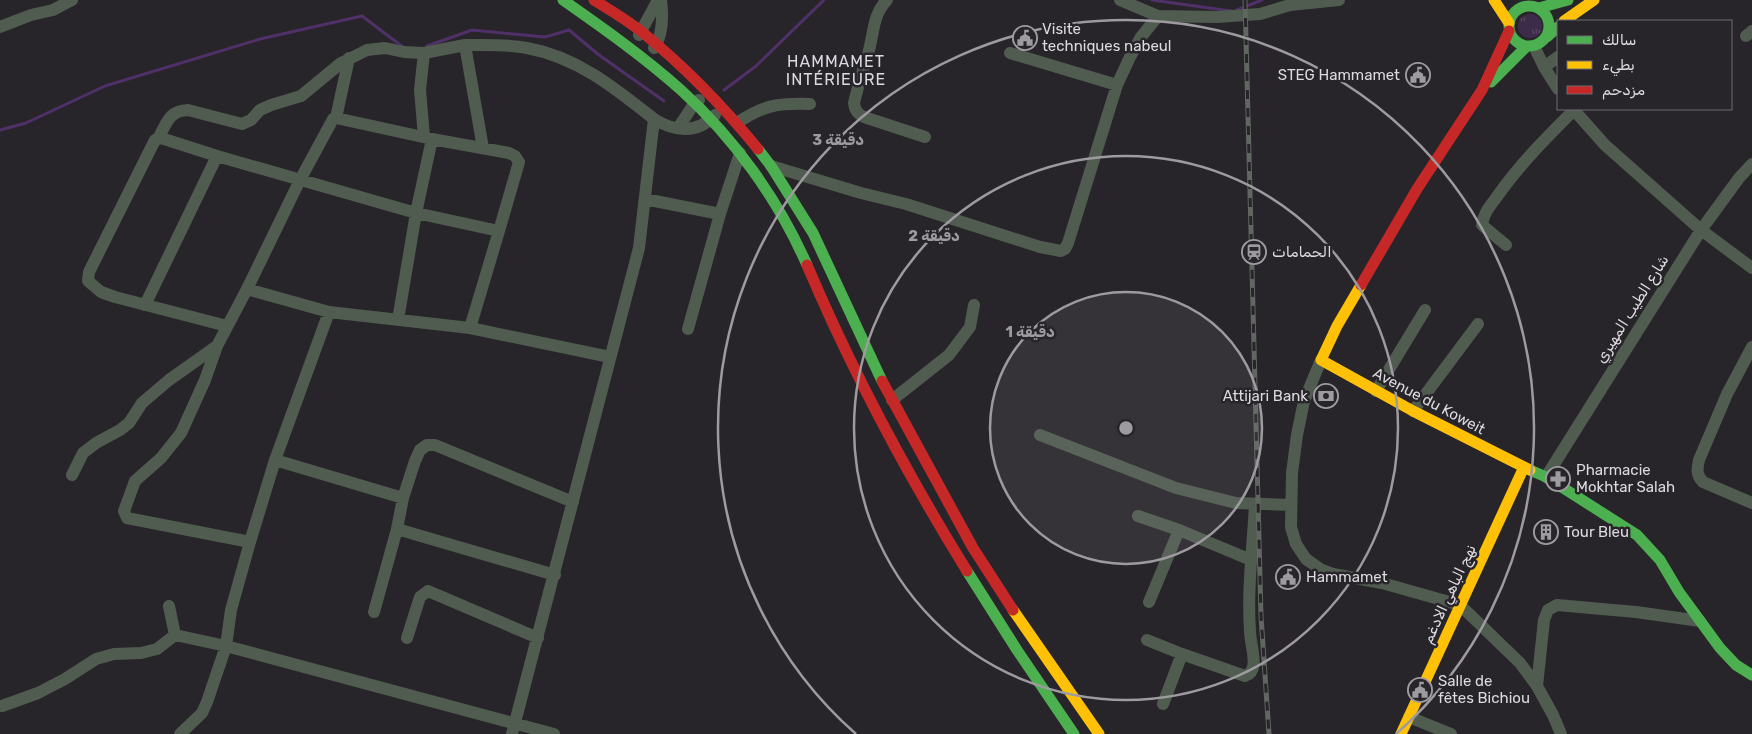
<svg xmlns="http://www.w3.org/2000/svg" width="1752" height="734" font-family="Rubik,Vazirmatn,sans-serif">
<defs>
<pattern id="grass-tufts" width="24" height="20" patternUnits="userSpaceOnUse" patternTransform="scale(1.25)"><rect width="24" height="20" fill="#3d2b4a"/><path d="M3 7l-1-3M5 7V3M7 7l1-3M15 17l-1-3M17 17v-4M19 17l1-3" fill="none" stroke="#584964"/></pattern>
</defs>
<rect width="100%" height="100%" fill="#272529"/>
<path fill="url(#grass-tufts)" d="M1518 26a12 12 0 1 1 24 0a12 12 0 1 1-24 0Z"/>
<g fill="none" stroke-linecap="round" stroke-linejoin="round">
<path stroke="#503068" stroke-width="3" d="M1152 0 1231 11
M1237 10 1262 0
M427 46 472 30 545 37 569 30 599 55 664 101
M724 90 756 66 824 0
M0 130 26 123 105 86 260 39 362 16 403 47"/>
<path stroke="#515c51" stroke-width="12" d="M887 0C873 14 874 32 869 50 864 68 858 85 854 103 855 111 858 114 864 117L925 137
M1120 0 1158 16 1217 17 1260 14 1290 5 1339 0
M0 27 31 15 53 10 72 0
M639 35 658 0
M1746 36 1752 31
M1534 46 1544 67 1558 89
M654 48C663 35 663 16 661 0
M1010 53 1117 85
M1544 67 1558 57
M1573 109 1605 145 1701 230 1752 268
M336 118 349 58
M737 123C764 105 778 103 810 104
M678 128 694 104 699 100
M424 137 420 90 424 53
M158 139C167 123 168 111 188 110L242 124 251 120 260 110 271 105 301 96 341 63 367 50 385 48 404 52 424 53 465 45
M483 148 465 45C486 45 507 44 527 48 577 57 615 88 654 119
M217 156 161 138 155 140 89 272 88 281 101 292 115 297 227 326
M771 166 861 193 906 204 1040 247 1061 251 1065 249 1068 243 1117 85 1130 57 1141 37 1158 16
M645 199 720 214
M1506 245 1482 225C1483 214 1490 206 1496 198 1519 165 1546 138 1574 110
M247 289 300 180 333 119 336 118 432 139 509 153 515 156 519 162 499 231
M145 305 217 156 416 213 499 231 470 328
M398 320 416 213 432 139
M688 329 720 214 740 153
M217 346 205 380 181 433 161 458 135 481 124 511 127 518 250 542
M1752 347 1727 394 1699 460C1697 469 1696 475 1703 482L1752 503
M1321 360 1304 401 1297 435 1292 473 1291 527 1296 544 1306 559 1320 569 1333 574 1382 583 1460 605 1520 663 1537 686 1553 715 1561 734
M1376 391 1425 310
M892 400 949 355 970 327 974 305
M1413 411 1478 324
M1040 435 1176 488 1236 503 1291 505
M275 460 329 312
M72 475 83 453 96 443 120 430 129 423 142 403 169 380 217 346 247 289 329 312 470 328 610 357
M1546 477 1701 230 1739 178 1752 164
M1138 516 1179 530 1251 560
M397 529 403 498 415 461 420 450 427 445H435L573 502
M1149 602 1179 530
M169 606 175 635 226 646 554 734
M374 612 397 529 555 575
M407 638 420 597 428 591 538 638
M1147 640 1182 654 1245 676C1261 671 1250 645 1250 631 1247 588 1253 546 1255 504
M1537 686 1544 620 1548 610 1557 605 1636 612 1700 621
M1163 704 1182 654
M2 706 38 693 65 679 96 659 114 654 141 653 157 649 175 635
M1409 717 1451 734
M180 734 202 713 207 702 226 646 231 610 250 542 275 460 403 498
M512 734 639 248 654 119C675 132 697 134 715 115"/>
<path stroke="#4caf50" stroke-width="11" d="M563 0C603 28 644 57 681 90 734 138 778 199 807 265
M1509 26a20 20 0 1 1 40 0a20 20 0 1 1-40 0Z
M1539 8 1568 0
M1547 37 1558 27
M1491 82 1527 46
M758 149 771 166 813 233 882 381
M1530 470 1546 477 1637 535 1660 560 1679 592 1720 648 1736 665 1752 675
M967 571 1017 650 1074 734"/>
<path stroke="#ffc107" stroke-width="11" d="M1494 0 1509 23
M1564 21 1594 0
M1361 285 1337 326 1321 360 1413 411 1530 470
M1013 610 1099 734
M1401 734 1524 467"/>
<path stroke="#c62828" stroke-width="11" d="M594 0C610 10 627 20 642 32 685 67 723 106 758 149
M807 265C852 371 907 474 967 571
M1361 285 1417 189 1482 90 1509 31
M882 381 973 548 1013 610"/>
<defs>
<path id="rail" d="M1245 0 1261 616 1269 734"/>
</defs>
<use href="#rail" stroke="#606660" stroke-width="5"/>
<use href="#rail" stroke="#27242a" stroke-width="3" stroke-dasharray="9" stroke-linecap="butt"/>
</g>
<circle cx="1126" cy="428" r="136" fill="#9d9b9f" fill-opacity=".12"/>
<g fill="none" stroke="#9d9b9f" stroke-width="2.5">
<circle cx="1126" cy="428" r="136"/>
<circle cx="1126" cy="428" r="272"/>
<path d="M856 734A408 408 0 1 1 1396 734"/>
</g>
<defs>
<symbol id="civic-ring" viewBox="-11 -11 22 22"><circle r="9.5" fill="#27242a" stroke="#9d9b9f" stroke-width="1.5"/><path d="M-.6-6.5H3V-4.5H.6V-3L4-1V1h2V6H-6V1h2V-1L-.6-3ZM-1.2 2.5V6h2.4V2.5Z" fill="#9d9b9f"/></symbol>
<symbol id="station-ring" viewBox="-11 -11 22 22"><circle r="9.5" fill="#27242a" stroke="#9d9b9f" stroke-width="1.5"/><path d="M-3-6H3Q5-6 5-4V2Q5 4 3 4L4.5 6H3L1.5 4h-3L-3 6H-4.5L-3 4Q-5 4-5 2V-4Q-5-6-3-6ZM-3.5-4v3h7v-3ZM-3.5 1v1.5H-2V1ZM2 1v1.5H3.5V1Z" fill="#9d9b9f"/></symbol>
<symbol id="bank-ring" viewBox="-11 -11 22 22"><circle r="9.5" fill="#27242a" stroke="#9d9b9f" stroke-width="1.5"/><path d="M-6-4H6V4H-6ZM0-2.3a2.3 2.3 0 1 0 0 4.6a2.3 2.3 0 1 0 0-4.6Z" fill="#9d9b9f"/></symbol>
<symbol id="pharmacy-ring" viewBox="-11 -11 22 22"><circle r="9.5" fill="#27242a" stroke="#9d9b9f" stroke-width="1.5"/><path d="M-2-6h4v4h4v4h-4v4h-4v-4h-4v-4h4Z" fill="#9d9b9f"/></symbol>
<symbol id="building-ring" viewBox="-11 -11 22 22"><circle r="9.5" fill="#27242a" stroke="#9d9b9f" stroke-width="1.5"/><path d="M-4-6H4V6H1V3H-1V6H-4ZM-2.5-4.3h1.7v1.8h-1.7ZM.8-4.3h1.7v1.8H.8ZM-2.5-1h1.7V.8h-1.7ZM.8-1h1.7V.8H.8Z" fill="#9d9b9f"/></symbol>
</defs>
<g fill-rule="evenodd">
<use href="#civic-ring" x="1011" y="24" width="28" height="28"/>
<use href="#civic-ring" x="1404" y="61" width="28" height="28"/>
<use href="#station-ring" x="1240" y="238" width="28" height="28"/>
<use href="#bank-ring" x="1312" y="382" width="28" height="28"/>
<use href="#pharmacy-ring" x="1544" y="465" width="28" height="28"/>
<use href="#building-ring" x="1532" y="518" width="28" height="28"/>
<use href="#civic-ring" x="1274" y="563" width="28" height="28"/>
<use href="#civic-ring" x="1406" y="676" width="28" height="28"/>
</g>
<g text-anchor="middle" stroke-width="5" stroke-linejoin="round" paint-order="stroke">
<g font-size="15" fill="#dcdade" stroke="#27242a" text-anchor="start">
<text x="1042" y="34">Visite<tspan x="1042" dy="17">techniques nabeul</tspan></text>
<text x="1400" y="80" text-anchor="end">STEG Hammamet</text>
<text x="1272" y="257">الحمامات</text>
<text x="1308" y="401" text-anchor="end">Attijari Bank</text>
<text x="1576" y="475">Pharmacie<tspan x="1576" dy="17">Mokhtar Salah</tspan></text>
<text x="1564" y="537">Tour Bleu</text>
<text x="1306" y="582">Hammamet</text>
<text x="1438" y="686">Salle de<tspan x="1438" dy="17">fêtes Bichiou</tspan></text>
</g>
<g font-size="15" fill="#dcdade" stroke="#27242a">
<text transform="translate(1632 309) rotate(-58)" y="5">شارع الطيب المهيري</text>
<text transform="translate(1429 401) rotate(28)" y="5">Avenue du Koweit</text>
<text transform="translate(1449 594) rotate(-65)" y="5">نهج الباهي الادغم</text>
</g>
<g font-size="16" letter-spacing="1" fill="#ddd9e1" stroke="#27242a">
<text x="836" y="67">HAMMAMET<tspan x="836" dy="18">INTÉRIEURE</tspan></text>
</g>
</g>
<circle cx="1126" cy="428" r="8" fill="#9d9b9f" stroke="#27242a" stroke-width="2.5"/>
<g font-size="15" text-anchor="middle" font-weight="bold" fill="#9d9b9f" stroke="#27242a" stroke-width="5" stroke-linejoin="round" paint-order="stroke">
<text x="838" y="145">3 دقيقة</text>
<text x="934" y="241">2 دقيقة</text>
<text x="1030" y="337">1 دقيقة</text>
</g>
<rect x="1557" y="20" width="175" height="90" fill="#27242a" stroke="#6f6d72"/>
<rect x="1567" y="36" width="25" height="8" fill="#4caf50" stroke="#6f6d72"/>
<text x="1602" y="45" font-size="15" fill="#dcdade">سالك</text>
<rect x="1567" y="61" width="25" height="8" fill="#ffc107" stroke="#6f6d72"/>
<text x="1602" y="70" font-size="15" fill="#dcdade">بطيء</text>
<rect x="1567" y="86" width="25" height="8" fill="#c62828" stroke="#6f6d72"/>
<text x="1602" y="95" font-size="15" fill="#dcdade">مزدحم</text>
</svg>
